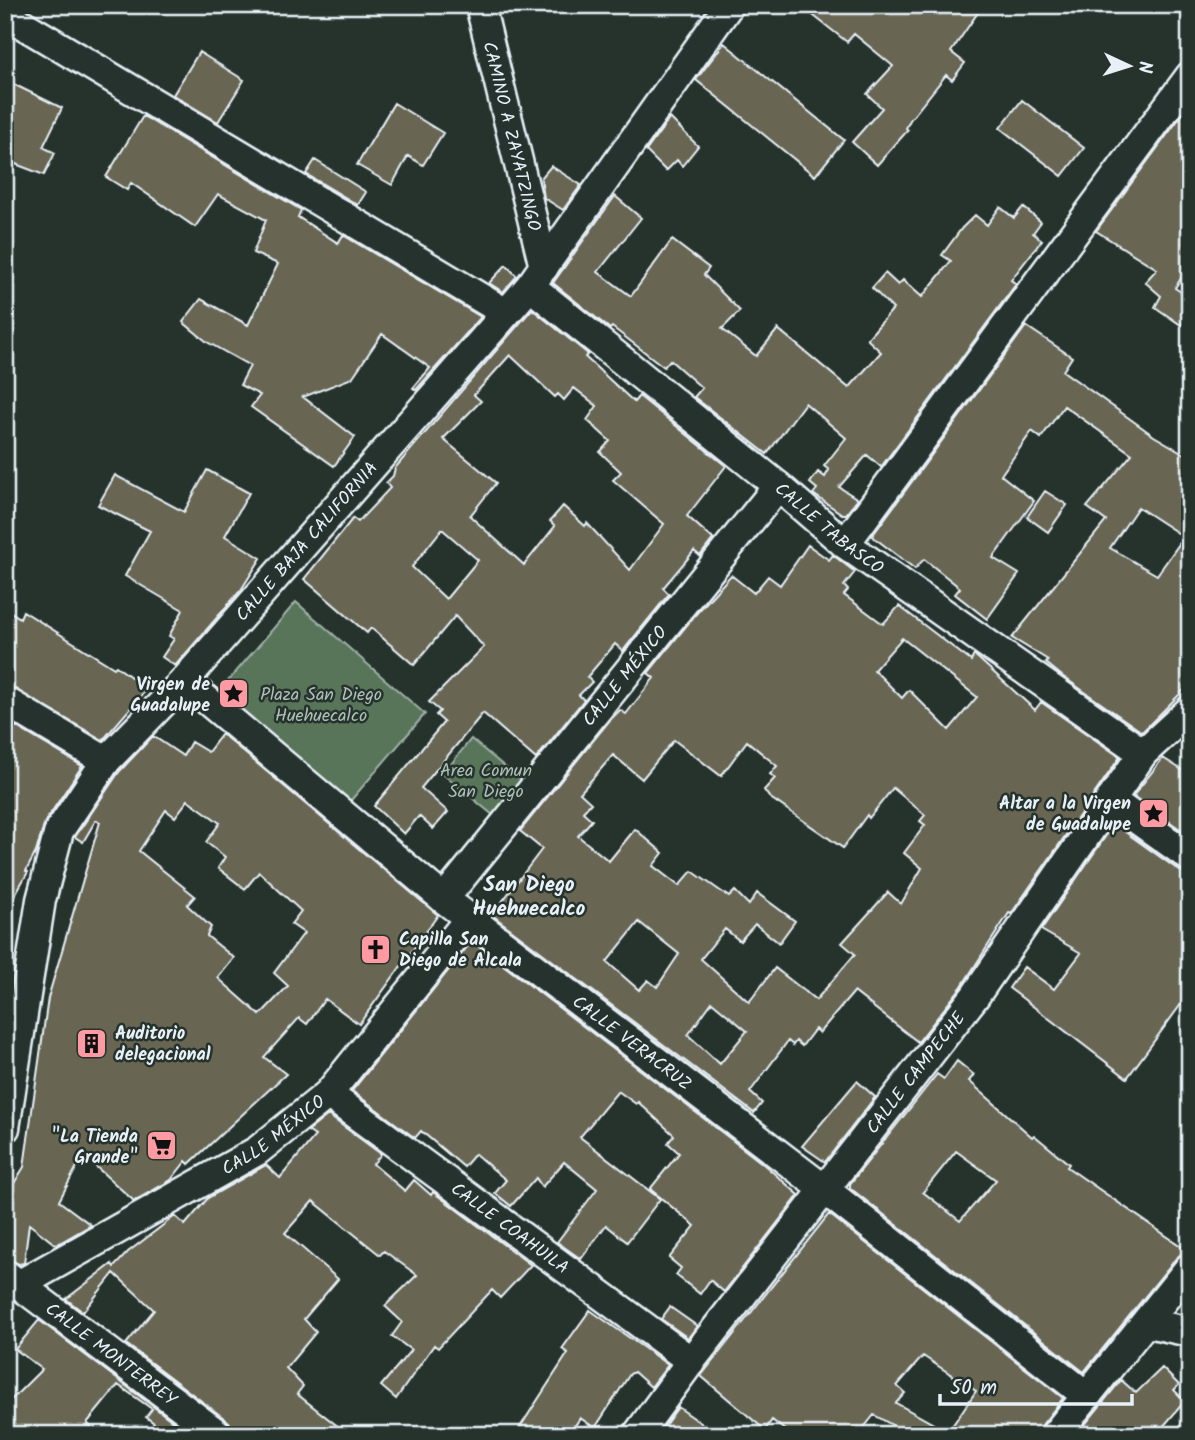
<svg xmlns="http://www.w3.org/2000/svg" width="1195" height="1440" font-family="Kalam,sans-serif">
<rect width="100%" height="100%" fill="#26332d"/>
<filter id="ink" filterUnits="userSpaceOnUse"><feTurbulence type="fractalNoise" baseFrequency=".0143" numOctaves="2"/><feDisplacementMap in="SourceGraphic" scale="14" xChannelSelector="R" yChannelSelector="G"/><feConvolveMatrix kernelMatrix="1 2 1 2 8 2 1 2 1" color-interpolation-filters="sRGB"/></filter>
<g filter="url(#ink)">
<path fill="#59745a" stroke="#a0b2a9" stroke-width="2" d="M296 602 425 714 346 806 217 694Z
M471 739 528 786 499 820 443 774Z"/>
<path fill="#686652" stroke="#e8f1f8" stroke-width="2" fill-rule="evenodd" d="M800 5H983L951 52 965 63 952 80 946 75 910 120 906 128 908 130 877 165 852 142 882 108 867 94 893 66 854 34 847 42Z
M724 43 844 140 815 176 696 80Z
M199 52 244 80 218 122 173 95Z
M5 80 62 108 43 147 55 153 44 175 5 160Z
M1022 100 1084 148 1062 176 1000 128Z
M394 103 443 133 423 165 408 156 392 185 357 165Z
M1190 104V264L1175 288 1190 298V312L1181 325 1155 307 1161 296 1145 282 1157 269 1096 231Z
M143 116 301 210 298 217 338 243 343 235 481 317 416 390 413 388 430 368 382 334 352 378 303 397 355 437 334 466 251 407 260 395 240 385 250 366 207 342 183 322 201 299 248 325 278 264 253 253 266 220 218 194 195 227 131 183 127 190 106 177Z
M670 118 698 146 682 166 677 160 666 171 646 151Z
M315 160 366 192 358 205 306 174Z
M551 166 581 185 563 210 544 198 541 178Z
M615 196 641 218 598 272 631 296 672 240 709 268 704 275 740 311 722 329 756 356 778 329 849 388 881 352 867 339 893 309 872 288 885 273 898 285 903 280 922 297 951 261 942 255 962 228 975 215 987 225 1000 207 1014 218 1023 207 1041 222 1033 233 1042 240 1011 280 1016 284 881 467 867 455 839 487 858 499 846 514H842L813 494 817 489 810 483 818 472 825 477 829 470 824 466 846 438 805 403 767 454 694 397 702 388 670 360 664 367 612 327 610 329 553 283Z
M506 265 517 276 503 292 489 283Z
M532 309 588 354 585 357 634 402 639 396 726 466 687 516 713 539 700 556 694 551 663 588 669 594 627 646 623 651 615 644 587 677 592 682 579 695 584 700 536 759 483 713 421 788 448 812 433 829 419 816 404 834 374 806 444 722 436 715 440 711 429 702 484 647 455 616 414 665 371 628 367 633 304 579 353 518 358 522 390 488 386 483 393 476 395 468ZM510 355 555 397 558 394 564 400 574 388 597 406 587 420 610 441 600 452 621 472 613 480 664 524 630 570 587 523 585 526 563 506 550 521 555 526 524 565 470 516 496 483 443 439 481 401 474 395ZM442 529 478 560 446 599 412 567Z
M1026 326 1072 357 1063 371 1154 436 1190 457V684L1142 732 1062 676 1046 663 1048 660 1012 638 1106 521 1087 507 1132 454 1064 406 1041 438 1032 431 1001 475 1034 501 993 558 1019 574 987 619 955 594 960 588 924 559 915 569 872 536ZM1138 507 1184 537 1157 575 1110 548Z
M207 470 249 493 225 536 261 558 241 590 175 666 162 657 174 639 169 636 183 610 125 576 150 531 98 505 115 475 184 512Z
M1045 491 1067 505 1048 532 1027 517Z
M808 545 829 560 833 555 855 572 844 586 848 590 844 595 883 624 899 606 971 661 974 655 979 659 1035 710 1041 702 1120 757 1011 914 1009 913 962 986 918 1042 854 992 819 1033 815 1029 802 1046 796 1041 793 1045 788 1041 750 1092 762 1103 754 1113 492 915 542 849 520 831 609 721 620 710 626 714 654 678 648 673 695 615 731 575 754 593 768 576 780 585ZM902 638 977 697 949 730 909 690 902 698 874 670ZM674 740 721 776 747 741 777 766 770 774 775 778 764 790 769 797 843 848 867 815 869 818 893 788 925 815 920 821 925 825 904 853 922 868 901 904 888 892 842 943 855 954 816 1000 775 968 749 1002 701 959 725 929 740 941 755 924 779 943 795 921 757 893 749 905 735 891 729 897 692 871 679 886 653 866 663 853 635 829 609 861 578 836 592 820 583 812 591 803 580 793 613 755 642 779ZM639 922 679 954 657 987 648 980 639 990 607 962ZM712 1002 747 1031 720 1064 688 1035Z
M5 608 20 618 23 611 114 668 116 666 147 689 103 740 5 684Z
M5 720 82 766 45 822 36 852 26 871 28 872 5 912Z
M222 734 438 915 359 1024 325 999 307 1024 299 1018 264 1057 286 1074 189 1164 186 1161 171 1180 134 1201 83 1155 59 1201 91 1225 56 1245 29 1224 24 1263 19 1264 5 1258 8 1193 24 1167 48 998 100 822 96 820 83 842 75 837 119 772 153 736 183 756 191 742 208 752ZM188 800 220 823 206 842 225 857 218 868 245 889 259 872 301 911 291 924 304 933 274 973 288 986 260 1015 218 978 234 958 207 936 211 927 187 905 195 896 139 851 166 810 175 817Z
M1163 758 1190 775V836L1133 796Z
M1114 824 1180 871 1190 873V992L1127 1078 1009 988 1024 967 1054 989 1081 953 1041 930Z
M472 941 762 1163 799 1195 724 1292 710 1280 700 1294 676 1275 681 1268 669 1258 695 1226 650 1189 679 1153 668 1143 674 1135 638 1102 636 1104 618 1091 580 1137 660 1199 627 1242 606 1225 581 1259 557 1242 597 1189 564 1162 542 1187 536 1178 511 1206 495 1193 506 1180 475 1154 464 1167 421 1131 415 1138 352 1091Z
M957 1061 974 1075 969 1081 1032 1137 1034 1135 1069 1164 1067 1167 1188 1251 1177 1257 1084 1372 850 1188V1184L937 1074 944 1079ZM956 1151 996 1180 960 1221 923 1192Z
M857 1081 875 1097 825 1162 802 1146Z
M328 1115 381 1154 373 1164 405 1191 414 1180 431 1195 433 1192 531 1265 500 1298 492 1290 438 1348 434 1345 396 1399 381 1386 411 1350 392 1336 402 1322 385 1306 417 1275 384 1251 380 1255 313 1201 285 1233 338 1279 304 1319 316 1332 286 1368 303 1386 297 1394 349 1435H235L229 1422 126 1344 154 1310 114 1273 83 1312 66 1299 112 1264 114 1267 128 1252 175 1216 185 1225 208 1198 266 1165 280 1178 315 1136 308 1131Z
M829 1214 1063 1398 1042 1425 1039 1435H910L874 1415 858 1435H791L772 1420 765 1430 701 1376ZM923 1356 976 1391 948 1432 896 1403 905 1393 897 1386Z
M670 1307 697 1326 688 1338 661 1319Z
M590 1310 668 1365 651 1387 634 1372 630 1374 595 1428 580 1418 569 1435H515L568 1353 562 1349Z
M39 1320 191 1435H145L154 1423 146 1417 152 1409 118 1385 87 1423 99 1435H5V1406L42 1369 15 1349Z
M1162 1368 1179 1385 1174 1390 1185 1401 1156 1435 1078 1433 1121 1380 1136 1393Z
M678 1407 718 1435H658Z"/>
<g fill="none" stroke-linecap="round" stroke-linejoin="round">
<defs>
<g id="minor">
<path id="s1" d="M480 5 544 267"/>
<path d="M5 14 506 313"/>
<path id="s2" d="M530 286 778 486 845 544 1143 753"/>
<path d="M845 544 1190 76"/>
<path id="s3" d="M184 681 444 899 824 1189 1087 1396"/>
<path d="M5 701 106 761"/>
<path d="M1110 800 1190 857"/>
<path id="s4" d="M444 899 778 486"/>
<path id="s5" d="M328 1094 691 1361"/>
<path id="s6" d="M5 1128 41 900 59 831 106 761 184 681 530 286 729 5"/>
<path id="s7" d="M5 1274 219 1435"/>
<path id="s8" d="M22 1283 257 1151 328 1094 469 919"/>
<path d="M1148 1323 1190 1332"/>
<path id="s9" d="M637 1435 691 1361 975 996 1143 753 1190 710"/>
<path d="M1055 1435 1190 1267"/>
</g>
</defs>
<use href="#minor" stroke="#e8f1f8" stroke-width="33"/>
<use href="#minor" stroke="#26332d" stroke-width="28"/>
</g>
</g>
<defs>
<symbol id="sight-square" viewBox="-11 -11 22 22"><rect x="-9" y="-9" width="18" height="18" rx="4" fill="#ff9aa2" stroke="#26332d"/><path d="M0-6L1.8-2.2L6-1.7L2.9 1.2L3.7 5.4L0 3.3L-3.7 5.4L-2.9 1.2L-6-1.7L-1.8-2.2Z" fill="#111"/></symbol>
<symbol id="church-square" viewBox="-11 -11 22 22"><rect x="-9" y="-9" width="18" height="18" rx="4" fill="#ff9aa2" stroke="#26332d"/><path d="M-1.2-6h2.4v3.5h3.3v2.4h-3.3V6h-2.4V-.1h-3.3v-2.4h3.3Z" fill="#111"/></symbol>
<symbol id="building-square" viewBox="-11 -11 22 22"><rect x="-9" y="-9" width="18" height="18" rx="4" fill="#ff9aa2" stroke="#26332d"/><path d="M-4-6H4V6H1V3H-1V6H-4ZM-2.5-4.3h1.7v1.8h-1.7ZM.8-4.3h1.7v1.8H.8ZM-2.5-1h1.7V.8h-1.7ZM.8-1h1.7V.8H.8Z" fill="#111"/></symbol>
<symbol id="supermarket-square" viewBox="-11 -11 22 22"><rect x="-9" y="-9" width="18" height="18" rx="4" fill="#ff9aa2" stroke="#26332d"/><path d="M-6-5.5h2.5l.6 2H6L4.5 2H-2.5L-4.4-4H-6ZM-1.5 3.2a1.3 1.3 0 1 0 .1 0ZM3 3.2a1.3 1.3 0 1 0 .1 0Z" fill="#111"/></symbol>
</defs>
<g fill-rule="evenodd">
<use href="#sight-square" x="216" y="676" width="35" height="35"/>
<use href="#sight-square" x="1136" y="796" width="35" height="35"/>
<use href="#church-square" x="358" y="932" width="35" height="35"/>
<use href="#building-square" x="74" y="1026" width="35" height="35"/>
<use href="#supermarket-square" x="144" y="1128" width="35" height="35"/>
</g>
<g text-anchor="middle" stroke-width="5" stroke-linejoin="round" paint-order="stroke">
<g font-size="18" fill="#e8f1f8" stroke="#26332d">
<text dy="6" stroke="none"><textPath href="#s1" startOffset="135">CAMINO A ZAYATZINGO</textPath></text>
<text dy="6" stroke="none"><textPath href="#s2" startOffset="385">CALLE TABASCO</textPath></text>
<text dy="6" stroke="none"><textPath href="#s6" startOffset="684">CALLE BAJA CALIFORNIA</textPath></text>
<text dy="6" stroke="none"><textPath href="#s4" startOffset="287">CALLE MÉXICO</textPath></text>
<text dy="6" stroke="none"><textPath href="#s3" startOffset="576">CALLE VERACRUZ</textPath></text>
<text dy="6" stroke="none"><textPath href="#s9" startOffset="457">CALLE CAMPECHE</textPath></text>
<text dy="6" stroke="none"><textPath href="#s8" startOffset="292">CALLE MÉXICO</textPath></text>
<text dy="6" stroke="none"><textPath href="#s5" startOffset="226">CALLE COAHUILA</textPath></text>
<text dy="6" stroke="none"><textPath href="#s7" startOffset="133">CALLE MONTERREY</textPath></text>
</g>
<g font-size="18" font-weight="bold" fill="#e8f1f8" stroke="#26332d" text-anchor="end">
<text x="210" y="690">Virgen de<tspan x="210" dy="21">Guadalupe</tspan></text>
<text x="1131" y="809">Altar a la Virgen<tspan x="1131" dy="21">de Guadalupe</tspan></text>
<text x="399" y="945" text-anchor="start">Capilla San<tspan x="399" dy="21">Diego de Alcala</tspan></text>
<text x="115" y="1039" text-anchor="start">Auditorio<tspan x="115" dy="21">delegacional</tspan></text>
<text x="138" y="1142">"La Tienda<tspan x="138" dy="21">Grande"</tspan></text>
</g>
<g font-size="18" fill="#afbfb9" stroke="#26332d">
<text x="321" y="700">Plaza San Diego<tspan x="321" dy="21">Huehuecalco</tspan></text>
<text x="486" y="776">Area Comun<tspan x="486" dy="21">San Diego</tspan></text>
</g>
<g font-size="21" font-weight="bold" fill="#e8f1f8" stroke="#26332d">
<text x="529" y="891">San Diego<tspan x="529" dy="24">Huehuecalco</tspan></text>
</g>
</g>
<rect width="1195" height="1440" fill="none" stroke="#26332d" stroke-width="28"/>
<rect x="14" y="14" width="1167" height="1412" fill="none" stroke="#e8f1f8" stroke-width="2.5" filter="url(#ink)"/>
<g transform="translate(1129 66) rotate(94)" stroke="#26332d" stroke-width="5" paint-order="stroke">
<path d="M0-5L12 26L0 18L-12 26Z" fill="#e8f1f8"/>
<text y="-10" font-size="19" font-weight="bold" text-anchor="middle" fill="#e8f1f8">N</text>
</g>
<path d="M940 1394v10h192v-10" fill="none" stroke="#e8f1f8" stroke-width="3.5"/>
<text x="950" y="1394" font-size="21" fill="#e8f1f8" stroke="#26332d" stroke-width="5" paint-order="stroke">50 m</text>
</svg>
